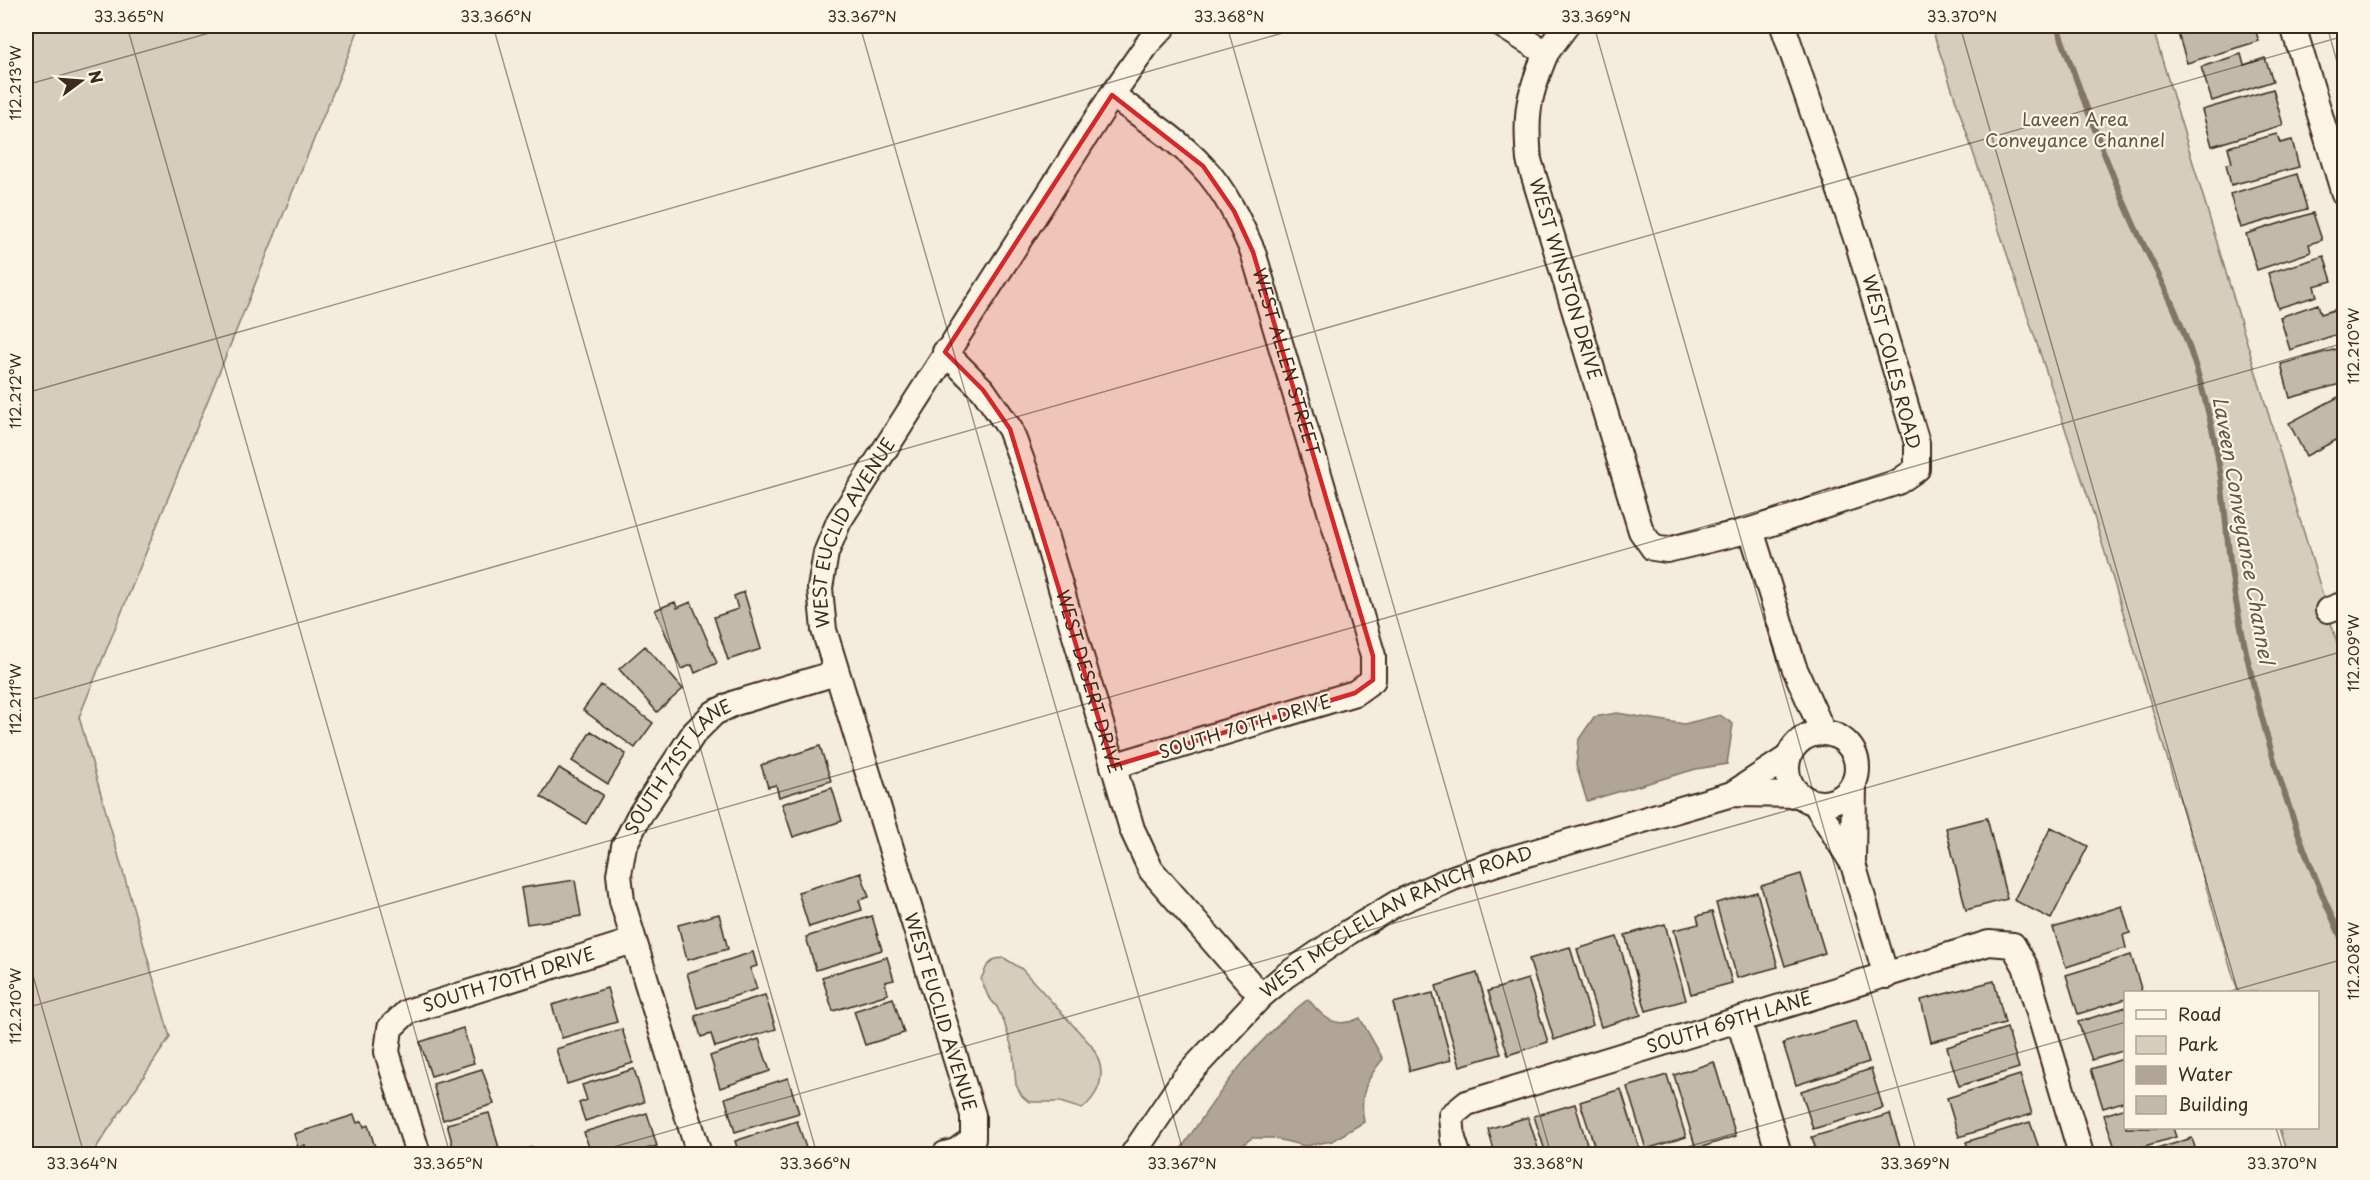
<svg xmlns="http://www.w3.org/2000/svg" width="2370" height="1180" font-family="'Playpen Sans',sans-serif">
<rect width="100%" height="100%" fill="#f4eddd"/>
<filter id="ink" filterUnits="userSpaceOnUse"><feTurbulence type="fractalNoise" baseFrequency=".0167" numOctaves="2"/><feDisplacementMap in="SourceGraphic" scale="12" xChannelSelector="R" yChannelSelector="G"/><feConvolveMatrix kernelMatrix="1 2 1 2 8 2 1 2 1" color-interpolation-filters="sRGB"/></filter>
<g filter="url(#ink)">
<path fill="#d6cdbd" stroke="#887c6e" stroke-width="1.5" d="M26 26H360L79 717 170 1037 92 1154H26Z
M1931 26H2152L2344 666V1154H2287L2279 1128H2318V992H2238L2089 500Z
M1004 958 1022 969 1091 1045C1107 1069 1104 1090 1082 1109L1060 1102H1029L1022 1096 1016 1085 1013 1051 1004 1022 997 1007 988 996 981 979 987 966 995 959Z"/>
<path fill="#b0a596" stroke="#817466" stroke-width="1.5" d="M1617 713 1684 724 1720 715 1733 724 1727 764 1696 769 1587 801 1576 765 1579 739 1594 717Z
M1308 999C1324 1018 1334 1030 1360 1018L1383 1059C1366 1079 1359 1095 1364 1122L1332 1141 1305 1146 1273 1138H1252L1230 1154H1188L1181 1149C1219 1092 1254 1041 1308 999Z"/>
<g fill="none" stroke-linecap="round" stroke-linejoin="round">
<path stroke="#817466" stroke-width="6" d="M2057 26C2081 93 2105 160 2134 225 2147 253 2162 280 2174 308 2190 345 2202 385 2211 424 2226 484 2225 547 2237 607 2258 722 2295 838 2344 944"/>
</g>
<path fill="#c3b9aa" stroke="#3b2a1e" stroke-width="1.5" d="M2182 26H2254L2259 41 2187 63 2176 27Z
M2241 54 2244 65 2265 58 2273 81 2212 101 2201 67Z
M2273 89 2283 125 2212 146 2202 110Z
M2277 134 2280 143 2292 140 2299 167 2231 185 2226 164 2232 163 2228 147Z
M2297 174 2307 209 2240 228 2230 194Z
M2313 213 2322 240 2309 244 2311 252 2257 270 2246 234Z
M2324 256 2332 281 2314 286 2317 296 2278 308 2268 273Z
M2318 304 2321 314 2340 308 2344 322V332L2290 350 2280 317Z
M2344 347V383L2290 398 2281 364Z
M2344 394V436L2306 456 2289 423Z
M744 592 761 649 728 660 714 617 738 609 734 596Z
M675 602 677 608 691 602 717 663 695 673 692 665 681 669 655 610Z
M645 646 683 689 657 712 619 669Z
M601 685 653 723 635 748 583 710Z
M591 731 626 754 608 784 572 761Z
M820 746 831 781 779 797 776 785 768 787 761 765Z
M559 768 603 795 586 824 541 797Z
M832 788 842 821 793 837 782 804Z
M1987 818 2007 899 1966 910 1946 828Z
M2051 827 2088 846 2051 919 2014 900Z
M861 873 869 897 859 900 862 910 809 927 798 892Z
M1801 874 1825 953 1785 966 1761 886Z
M575 880 581 916 527 924 521 888Z
M1757 892 1778 967 1737 978 1716 903Z
M2122 906 2130 933 2123 935 2126 948 2066 967 2053 928Z
M1712 912 1732 983 1691 994 1674 930 1699 924 1697 916Z
M719 914 728 949 687 960 678 925Z
M872 916 882 950 816 970 806 937Z
M1665 924 1686 1000 1646 1011 1625 935Z
M1617 937 1641 1015 1601 1027 1577 949Z
M1570 947 1593 1025 1554 1040 1529 959Z
M753 952 757 966 750 968 757 989 697 1008 687 973Z
M2131 955 2142 992H2126V999L2078 1014 2066 975Z
M887 957 894 980 885 982 888 994 833 1011 822 977Z
M1477 973 1501 1054 1460 1066 1436 986Z
M1528 979 1548 1042 1508 1055 1488 991Z
M1994 981 2005 1023 1931 1042 1921 1000Z
M607 988 617 1022 562 1038 552 1005Z
M1433 993 1451 1060 1410 1071 1393 1003Z
M765 995 776 1029 715 1047 711 1034 701 1037 695 1016Z
M893 998 904 1033 865 1045 854 1011Z
M2126 1007V1050L2092 1060 2078 1022Z
M1856 1021 1869 1062 1796 1085 1783 1043Z
M463 1028 474 1063 431 1076 420 1042Z
M2007 1028 2019 1068 1959 1086 1947 1047Z
M622 1029 633 1063 567 1084 556 1049Z
M759 1039 770 1071 720 1088 710 1056Z
M2126 1058V1101L2103 1108 2091 1069Z
M1714 1062 1736 1136 1696 1149 1674 1075Z
M482 1069 494 1104 443 1120 433 1084Z
M634 1069 644 1102 585 1121 579 1103 587 1100 582 1085Z
M1871 1069 1883 1108 1813 1129 1801 1091Z
M1667 1075 1686 1137 1646 1149 1627 1087Z
M2020 1075 2032 1114 1959 1137 1947 1098Z
M788 1078 799 1113 735 1132 725 1098Z
M1621 1089 1641 1154H1597L1580 1102Z
M1575 1104 1590 1154H1546L1534 1116Z
M2126 1108V1128H2173L2176 1137 2117 1154 2104 1115Z
M489 1113 499 1148 477 1154H455L447 1124Z
M647 1113 657 1146 629 1154H591L584 1132Z
M1890 1114 1902 1154H1817L1812 1137Z
M354 1115 357 1123 362 1121 364 1127 368 1125 375 1147 351 1154H308L305 1145 298 1148 294 1134Z
M1528 1117 1540 1154H1495L1488 1129Z
M797 1121 808 1154H739L735 1141Z
M2030 1122 2041 1154H1970L1966 1142Z
M2192 1138 2197 1154H2141Z
M533 1147 535 1154H509Z"/>
<g fill="none" stroke-linecap="round" stroke-linejoin="round">
<defs>
<g id="street">
<path id="s1" d="M1503 26 1546 53C1528 96 1525 114 1529 160L1641 531 1653 548 1667 550 1751 530 1898 482 1917 469V443L1858 244 1783 26"/>
<path d="M2293 26 2344 194"/>
<path d="M1546 53 1566 26"/>
<path id="s2" d="M1112 95C1142 117 1176 138 1202 166 1225 190 1240 222 1253 252L1373 656V680L1355 693 1113 766"/>
<path id="s3" d="M945 352 983 390 1010 429 1029 480 1132 829 1151 870 1261 996"/>
<path d="M1751 530 1794 667 1823 732"/>
<path d="M2328 610 2344 604"/>
<circle cx="1822" cy="768" r="35"/>
<path d="M1732 794 1787 758"/>
<path d="M1815 803 1853 864 1886 976"/>
<path d="M1853 864 1854 783"/>
<path d="M1739 1021 1779 1154"/>
<path id="s4" d="M418 1154 387 1052 390 1028 407 1012 633 941"/>
<path id="s5" d="M699 1154 622 901 619 874 624 846 638 818 694 733 714 713 735 703 836 673"/>
<path id="s6" d="M945 1154 956 1151 973 1139V1115L824 630 820 588 826 553 839 521 1112 95 1149 42 1164 26"/>
<path id="s7" d="M1133 1154 1183 1080 1261 996 1285 976 1349 932 1397 903 1453 878 1500 862 1732 794 1800 795"/>
<path id="s8" d="M1458 1154 1453 1139 1451 1116 1467 1103 1989 943 2013 945 2025 966 2081 1154"/>
</g>
</defs>
<use href="#street" stroke="#3b2a1e" stroke-width="28"/>
<use href="#street" stroke="#fcf5e5" stroke-width="24"/>
</g>
</g>
<path fill="#d62828" fill-opacity="0.2" stroke="#d62828" stroke-width="4.5" stroke-linejoin="round" d="M1112 95 1203 166 1234 211 1253 252 1373 656V680L1355 693 1113 766 1010 429 983 390 945 352Z"/>
<path fill="none" stroke="#3b2a1e" stroke-width="1.5" stroke-opacity="0.45" d="M127 26 450 1154M493 26 817 1154M860 26 1184 1154M1227 26 1551 1154M1594 26 1917 1154M1960 26 2238 992M2327 26 2344 87M26 85 234 26M26 393 1307 26M26 701 2344 36M26 951 84 1154M2227 992 2344 959M26 1008 2344 343M2276 1128 2284 1154M589 1154 2344 651M1662 1154 2126 1022"/>
<g text-anchor="middle" stroke-width="4.5" stroke-linejoin="round" paint-order="stroke">
<g font-size="18" fill="#625346" stroke="#fcf5e5">
<text x="2075" y="126">Laveen Area<tspan x="2075" dy="21">Conveyance Channel</tspan></text>
</g>
<g font-size="18" fill="#3b2a1e" stroke="#fcf5e5">
<text dy="6" stroke="none"><textPath href="#s1" startOffset="285">WEST WINSTON DRIVE</textPath></text>
<text dy="6" stroke="none"><textPath href="#s2" startOffset="330">WEST ALLEN STREET</textPath></text>
<text transform="translate(1891 362) rotate(75)" y="6">WEST COLES ROAD</text>
<text dy="6" stroke="none"><textPath href="#s6" startOffset="669">WEST EUCLID AVENUE</textPath></text>
<text dy="6" stroke="none"><textPath href="#s3" startOffset="366">WEST DESERT DRIVE</textPath></text>
<text transform="translate(1245 727) rotate(-17)" y="6">SOUTH 70TH DRIVE</text>
<text dy="6" stroke="none"><textPath href="#s5" startOffset="417">SOUTH 71ST LANE</textPath></text>
<text dy="6" stroke="none"><textPath href="#s7" startOffset="360">WEST MCCLELLAN RANCH ROAD</textPath></text>
<text dy="6" stroke="none"><textPath href="#s4" startOffset="261">SOUTH 70TH DRIVE</textPath></text>
<text transform="translate(940 1012) rotate(73)" y="6">WEST EUCLID AVENUE</text>
<text dy="6" stroke="none"><textPath href="#s8" startOffset="334">SOUTH 69TH LANE</textPath></text>
</g>
<g font-size="20" font-style="italic" fill="#645548" stroke="#fcf5e5">
<text transform="translate(2243 530) rotate(80)" y="7">Laveen Conveyance Channel</text>
</g>
</g>
<rect width="2370" height="1180" fill="none" stroke="#fcf5e5" stroke-width="66"/>
<rect x="2124" y="991" width="195" height="138" fill="#fcf5e5" stroke="#afa495" stroke-width="1.5"/>
<rect x="2136" y="1010" width="30" height="9" fill="#fcf5e5" stroke="#afa495" stroke-width="1.5"/>
<text x="2178" y="1021" font-size="18" fill="#3b2a1e">Road</text>
<rect x="2136" y="1036" width="30" height="18" fill="#d6cdbd" stroke="#afa495" stroke-width="1.5"/>
<text x="2178" y="1051" font-size="18" fill="#3b2a1e">Park</text>
<rect x="2136" y="1066" width="30" height="18" fill="#b0a596" stroke="#afa495" stroke-width="1.5"/>
<text x="2178" y="1081" font-size="18" fill="#3b2a1e">Water</text>
<rect x="2136" y="1096" width="30" height="18" fill="#c3b9aa" stroke="#afa495" stroke-width="1.5"/>
<text x="2178" y="1111" font-size="18" fill="#3b2a1e">Building</text>
<g transform="translate(81 81) rotate(74)" stroke="#fcf5e5" stroke-width="4.5" paint-order="stroke">
<path d="M0-4.5L10 22L0 15L-10 22Z" fill="#3b2a1e"/>
<text y="-9" font-size="16" font-weight="bold" text-anchor="middle" fill="#3b2a1e">N</text>
</g>
<rect x="33" y="33" width="2304" height="1114" fill="none" stroke="#3b2a1e" stroke-width="2"/>
<g font-size="15" text-anchor="middle" fill="#3b2a1e">
<text x="129" y="22">33.365°N</text>
<text x="496" y="22">33.366°N</text>
<text x="862" y="22">33.367°N</text>
<text x="1229" y="22">33.368°N</text>
<text x="1596" y="22">33.369°N</text>
<text x="1962" y="22">33.370°N</text>
<text transform="translate(16 83) rotate(-90)" y="5">112.213°W</text>
<text transform="translate(2354 346) rotate(-90)" y="5">112.210°W</text>
<text transform="translate(16 391) rotate(-90)" y="5">112.212°W</text>
<text transform="translate(2354 653) rotate(-90)" y="5">112.209°W</text>
<text transform="translate(16 699) rotate(-90)" y="5">112.211°W</text>
<text transform="translate(2354 961) rotate(-90)" y="5">112.208°W</text>
<text transform="translate(16 1006) rotate(-90)" y="5">112.210°W</text>
<text x="82" y="1169">33.364°N</text>
<text x="448" y="1169">33.365°N</text>
<text x="815" y="1169">33.366°N</text>
<text x="1182" y="1169">33.367°N</text>
<text x="1548" y="1169">33.368°N</text>
<text x="1915" y="1169">33.369°N</text>
<text x="2282" y="1169">33.370°N</text>
</g>
</svg>
